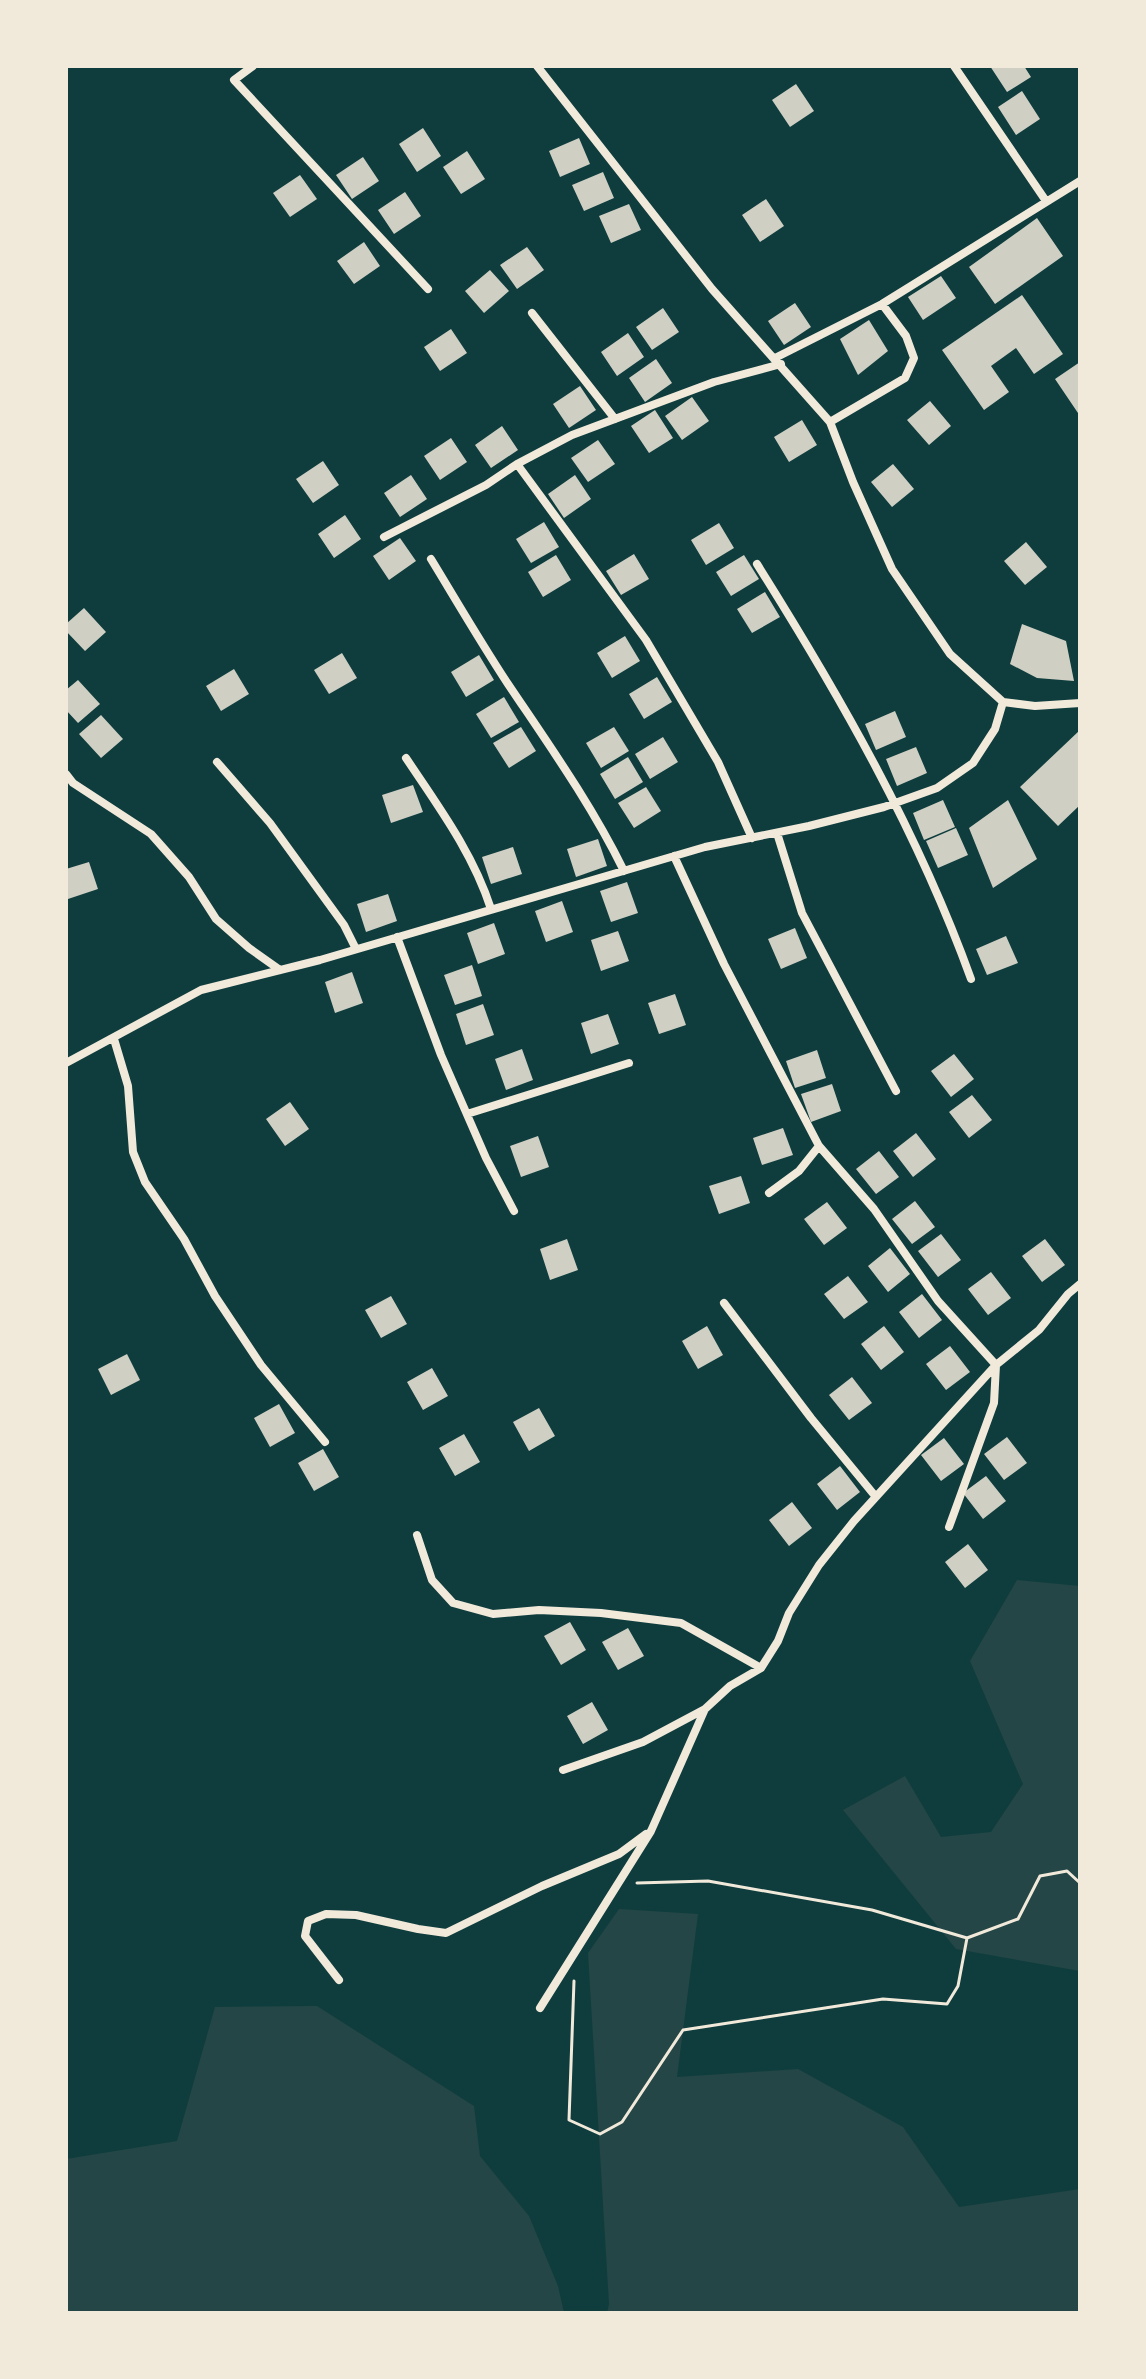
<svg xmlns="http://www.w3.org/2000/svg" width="1146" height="2379" font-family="Quicksand,sans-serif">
<rect width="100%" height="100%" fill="#0f3d3e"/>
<path fill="#244646" d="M1017 1580 1080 1586V1971L956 1949 843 1810 905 1776 941 1837 991 1832 1023 1784 970 1661Z
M619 1909 698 1914 677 2077 798 2069 903 2127 959 2207 1080 2189V2313H607L609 2304 588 1953Z
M317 2006 474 2106 480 2156 529 2216 558 2286 564 2313H66V2159L177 2141 215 2007Z"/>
<path fill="#cfcfc3" d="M990 66H1024L1031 77 1007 92Z
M796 84 814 111 790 127 772 100Z
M1022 91 1040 119 1016 135 998 107Z
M423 128 441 156 417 172 399 144Z
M579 138 590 164 560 177 549 151Z
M467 151 485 179 461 194 443 167Z
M363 157 379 181 352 199 336 175Z
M603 172 614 198 584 211 572 185Z
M300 175 317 199 290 217 273 193Z
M405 192 421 216 394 234 378 210Z
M766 199 784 226 760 242 742 215Z
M629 204 641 230 611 243 599 216Z
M1037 218 1063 256 995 304 969 267Z
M364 242 380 266 354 284 337 261Z
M527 247 544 270 517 289 500 265Z
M490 270 509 291 484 313 465 291Z
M941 276 956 298 923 320 908 297Z
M1022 295 1063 354 1034 374 1016 348 991 366 1009 392 984 410 942 350Z
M795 303 811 327 784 345 768 321Z
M663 308 679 332 652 350 636 327Z
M869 320 888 351 858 375 840 339Z
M451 329 467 353 440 371 424 347Z
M628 333 644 357 617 376 601 352Z
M656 359 672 383 645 402 629 378Z
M1080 362V416L1055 379Z
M580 386 596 410 569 428 553 404Z
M692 397 709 421 682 440 665 416Z
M930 401 951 426 929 445 907 420Z
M655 410 673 438 649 453 631 426Z
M802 420 817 445 789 462 774 437Z
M502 426 518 450 491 468 475 445Z
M451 438 467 462 440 480 424 456Z
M598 440 615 464 588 482 571 458Z
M323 461 339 485 313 503 296 479Z
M893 464 914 489 892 507 871 482Z
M411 475 427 499 400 517 384 493Z
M575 475 591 499 564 518 548 494Z
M345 515 361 539 334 558 318 534Z
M544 522 559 547 531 563 516 539Z
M719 523 734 548 706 565 691 540Z
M400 538 416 561 389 580 373 556Z
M1026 542 1047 567 1025 585 1004 561Z
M634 554 649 579 621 595 606 571Z
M556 555 571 580 543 597 528 572Z
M744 555 759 579 731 596 716 572Z
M765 592 780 617 752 633 737 609Z
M84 608 106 632 85 651 66 631V624Z
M1022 624 1066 641 1074 681 1037 678 1010 664Z
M625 636 640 661 612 678 597 653Z
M342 653 357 678 329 694 314 670Z
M479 655 494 680 466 697 451 672Z
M234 669 249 694 221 711 206 686Z
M657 677 672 702 644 719 629 694Z
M78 680 100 704 78 723 66 710V690Z
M504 697 519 722 491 738 476 714Z
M895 711 906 737 876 750 865 724Z
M101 715 123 739 101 758 79 734Z
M521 727 536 751 509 768 493 743Z
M614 727 629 751 601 768 586 743Z
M1080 730V805L1058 826 1020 787Z
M663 737 678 762 650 779 635 754Z
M916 747 927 773 897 786 886 759Z
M628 757 643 782 615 799 600 774Z
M413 785 423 812 391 823 382 795Z
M646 787 661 811 634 828 618 803Z
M943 800 955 827 924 840 913 813Z
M1008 800 1037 859 993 888 969 828Z
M956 828 968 855 938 868 926 841Z
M598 839 607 866 576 877 567 849Z
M513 847 522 874 491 884 482 857Z
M89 862 98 889 68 899 66 869Z
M627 882 638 913 611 922 600 891Z
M388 894 397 921 366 932 357 904Z
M562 901 573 932 546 942 535 911Z
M494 923 505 954 478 964 467 933Z
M795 928 807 958 781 969 768 939Z
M618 931 629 961 601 971 591 940Z
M1006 936 1018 963 987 975 976 949Z
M472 965 482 996 455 1005 444 975Z
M352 972 363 1003 335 1013 325 982Z
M675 994 686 1025 659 1034 648 1003Z
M483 1004 494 1035 466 1045 456 1014Z
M608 1014 619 1044 591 1054 581 1023Z
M522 1049 533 1080 506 1090 495 1059Z
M817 1050 826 1078 795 1088 786 1061Z
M954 1054 974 1079 951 1097 931 1071Z
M832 1084 841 1111 811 1122 801 1094Z
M972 1095 992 1120 969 1138 949 1112Z
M290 1102 309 1129 285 1146 266 1119Z
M783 1128 793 1155 762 1165 753 1138Z
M916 1133 936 1159 913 1177 893 1151Z
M538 1136 549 1167 521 1177 510 1146Z
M879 1151 899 1177 876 1194 856 1169Z
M741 1176 750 1203 719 1214 709 1186Z
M915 1201 935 1227 912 1244 892 1219Z
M827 1202 847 1228 824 1245 804 1219Z
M941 1234 961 1260 938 1277 918 1251Z
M567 1239 578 1270 550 1280 540 1249Z
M1045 1239 1065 1265 1042 1282 1022 1256Z
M890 1248 910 1274 888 1292 868 1266Z
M991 1272 1011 1298 988 1315 968 1289Z
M848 1276 868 1302 844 1319 824 1294Z
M922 1294 942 1320 919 1338 899 1312Z
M391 1296 407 1324 381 1338 365 1310Z
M707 1326 723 1355 698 1369 682 1341Z
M884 1326 904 1352 881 1370 861 1344Z
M950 1346 970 1372 946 1390 926 1364Z
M127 1354 140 1380 111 1395 98 1369Z
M432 1368 448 1396 423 1410 407 1382Z
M852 1377 872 1403 849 1420 829 1395Z
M279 1404 295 1433 270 1447 254 1418Z
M539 1408 555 1436 529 1451 513 1422Z
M464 1434 480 1462 455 1476 439 1448Z
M1007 1437 1027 1463 1004 1480 984 1454Z
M944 1438 964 1464 941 1481 921 1455Z
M323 1449 339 1477 314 1491 298 1463Z
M840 1466 860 1492 837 1510 817 1484Z
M986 1476 1006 1501 983 1519 963 1493Z
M792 1502 812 1528 789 1546 769 1520Z
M968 1544 988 1570 965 1588 945 1562Z
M570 1622 586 1650 561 1665 544 1636Z
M628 1628 644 1656 618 1670 602 1642Z
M592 1702 608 1730 583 1744 567 1716Z"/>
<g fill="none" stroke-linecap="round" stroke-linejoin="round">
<path stroke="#f1e9da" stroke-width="3" d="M637 1883 708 1881 872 1910 967 1938 1018 1919 1040 1876 1067 1871 1080 1883
M574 1981 569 2120 600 2134 622 2122 683 2030 883 1999 947 2004 958 1986 967 1938"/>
<path stroke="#f1e9da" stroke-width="8" d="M253 66 234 80 428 289
M537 66 712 289 830 422 853 482 892 569 950 654 1003 702
M954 66 1046 201
M532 313 615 419
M775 358 882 304 1080 181
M830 422 905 378 914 358 906 336 882 304
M517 464 646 640 718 762 752 838
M384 537 486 485 517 464 572 435 714 382 781 364
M431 559C456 600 481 643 508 684 549 745 591 804 624 871
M757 564C840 696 918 832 971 979
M1003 702 1035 706 1080 703
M406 758C438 806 473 853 491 909
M217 762 270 823 344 925 356 949
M66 774 73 783 151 834 189 877 216 919 249 948 280 970
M777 833 802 913 896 1091
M674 856 724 964 819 1146 874 1209 938 1301 996 1365 994 1403 949 1527
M397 937 441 1055 486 1158 514 1211
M114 1039 128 1086 133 1152 145 1182 184 1239 215 1296 261 1365 325 1442
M66 1063 201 990 320 960 705 847 809 826 884 807 937 788 973 763 995 729 1003 702
M467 1114 629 1063
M769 1193 799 1171 819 1146
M724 1303 811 1418 876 1497
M417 1535 432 1580 453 1603 493 1614 539 1610 601 1613 681 1623 761 1668
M563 1770 643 1742 705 1709
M339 1980 305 1936 308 1921 326 1914 356 1915 418 1929 446 1933 542 1886 619 1854 646 1834
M540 2008 651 1831 705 1709 730 1686 761 1668 778 1641 789 1613 819 1565 854 1521 996 1365 1039 1330 1068 1294 1080 1284"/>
</g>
<rect width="1146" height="2379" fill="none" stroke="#f1e9da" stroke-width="136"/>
</svg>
